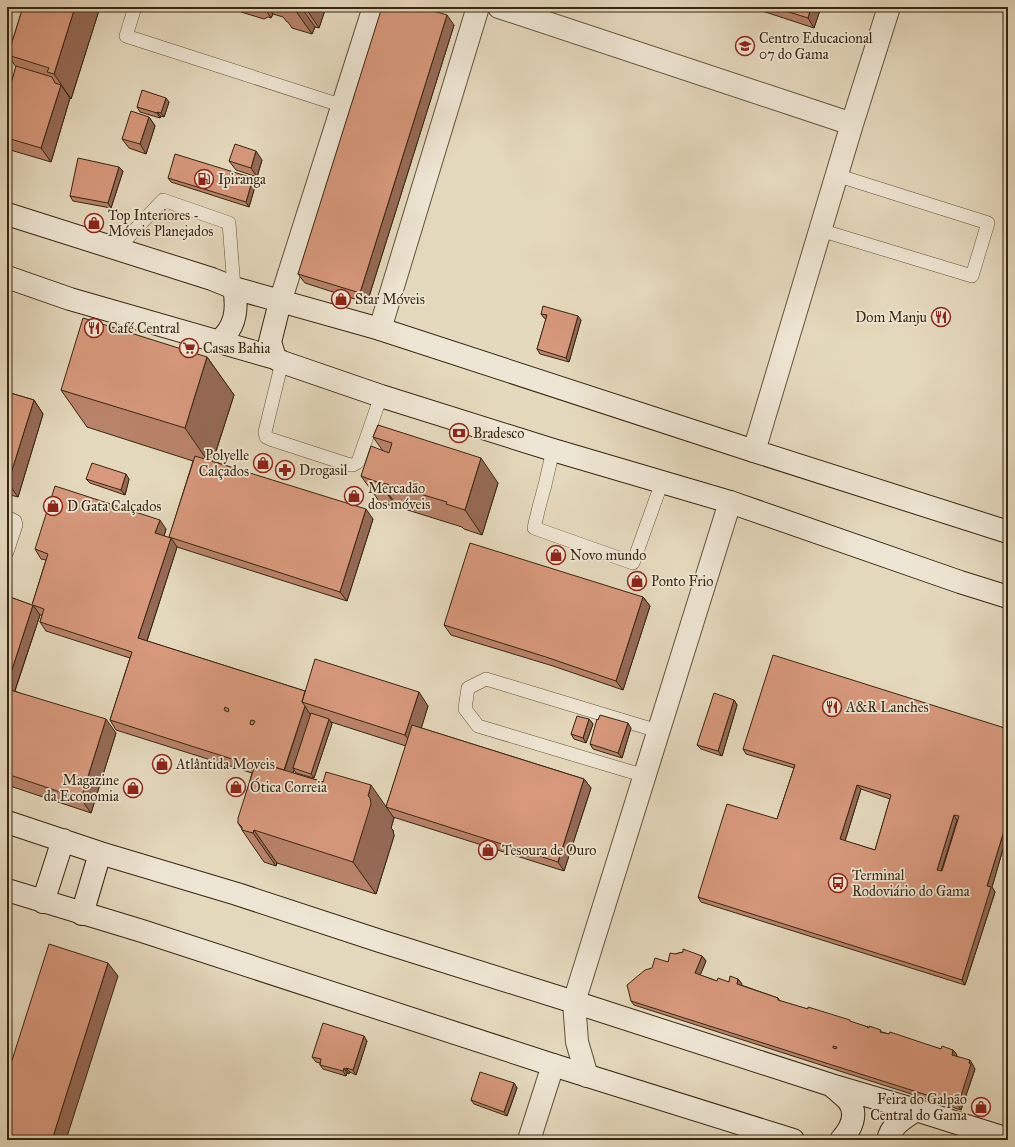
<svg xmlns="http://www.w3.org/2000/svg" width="1015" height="1147" font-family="'IM FELL Great Primer',serif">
<rect width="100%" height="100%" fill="#e5d9bd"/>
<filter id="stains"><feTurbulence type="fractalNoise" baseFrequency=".005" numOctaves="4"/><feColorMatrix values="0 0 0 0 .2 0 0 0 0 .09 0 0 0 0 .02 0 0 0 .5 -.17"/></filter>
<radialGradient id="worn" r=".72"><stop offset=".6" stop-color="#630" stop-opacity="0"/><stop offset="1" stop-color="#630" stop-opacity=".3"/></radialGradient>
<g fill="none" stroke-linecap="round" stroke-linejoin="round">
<defs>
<path id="lane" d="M135 7 126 36 343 106
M7 9 8 7
M820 230 972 276 988 223 836 175
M117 249 163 200 229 223 234 288
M282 362 265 432 266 437 270 439 350 465H353L358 462 381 396
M553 450 545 485 539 507 534 528 633 563 662 482
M7 517 15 521 16 525 7 552
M645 776 478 726 465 709 468 688 486 679 658 731"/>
<path id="street" d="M499 7 852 124
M280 302 374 7
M380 329 478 7
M754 451 852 124 889 7
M587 1076 577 1042 574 1002 730 502
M529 1140 553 1065"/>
<path id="secondary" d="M7 214 212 279 234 288 380 329 754 451 1008 532
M7 277 70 299 275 358 282 362 381 396 553 450 730 502 960 582 1008 597
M218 342C236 328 238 309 234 288
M275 358 270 342 280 302
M7 822 100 853 237 894 380 941 574 1002 831 1085 916 1110 1008 1139
M7 890 142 931 553 1065 793 1140
M43 902 63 840
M82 914 100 853
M831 1085C837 1090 843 1095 848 1100 859 1114 851 1129 841 1140
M888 1140C891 1125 904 1118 916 1110"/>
</defs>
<use href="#lane" stroke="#62533b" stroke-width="14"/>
<use href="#street" stroke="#62533b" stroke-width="24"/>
<use href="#secondary" stroke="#372610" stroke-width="24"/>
<use href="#lane" stroke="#eee6d4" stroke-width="13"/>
<use href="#street" stroke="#eee6d4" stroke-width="22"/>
<use href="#secondary" stroke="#eee6d4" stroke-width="22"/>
</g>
<path fill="#b9836a" stroke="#372610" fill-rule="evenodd" d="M23 7H100L71 99 70 98 51 162 7 149V98L16 67 8 55Z
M237 7H326L319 28 315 27 312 34 292 28 288 22H287L283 17 273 14 271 18 268 17 264 19 241 12Z
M750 7H821L814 28Z
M454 25 367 303 305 283 298 274Z
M169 102 164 117 161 116 160 118 140 112 137 107Z
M149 117 155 126 146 154 129 148 122 139Z
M262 160 257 177 236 170 229 161Z
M123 171 111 208 73 201 70 196Z
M168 178H253L256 183 249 207 171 182Z
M541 314 581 320 569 362 540 354 537 349 546 319 544 318Z
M207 357 234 395 213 461 373 519 347 601 177 547 147 641 305 691 428 706 421 728 584 779 591 788 564 871 393 817 394 818 391 828 393 830 394 836 376 894 277 863 276 866 264 862 242 830V829L238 823 252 773 116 730 110 720 130 658 46 631 40 622 42 615H40L15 691 116 733 91 813 7 785V596L32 605 46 560 41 559 35 549 166 529 164 536 169 538 193 461 87 427 61 390ZM331 722 406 746 386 807 323 782 293 773 294 770 296 773 314 778 332 724Z
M7 392 34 400 43 414 18 497 7 494Z
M378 425 498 483 482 535 464 529 462 527 398 507 397 508 379 501 361 476 383 451 373 437Z
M86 479H129L125 495 90 483Z
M643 597 650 606 623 690 553 666 451 635 444 625Z
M734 700 737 705 722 756 701 749 697 745Z
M589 719 593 724 586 743 574 739 571 734Z
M631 728 622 758 593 749 590 744Z
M1008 729V836L1007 835 992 887 995 892 965 985 701 902 698 897 777 819 794 768 746 754 743 749ZM861 789 890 799 875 850 845 841ZM957 820H958L942 871Z
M683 952 702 956 706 961 700 975 717 981 729 982 738 979 742 984 741 985 778 998 780 1001 868 1027 869 1028 882 1032 941 1049 953 1050 957 1055 956 1056 973 1065V1066L975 1069 961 1110 634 1005 631 1001 675 954Z
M367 1041 356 1075 350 1072 349 1074 347 1073 346 1076 323 1069 320 1065V1063L316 1062 312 1057Z
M514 1083 517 1088 507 1116 474 1104 471 1100Z"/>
<path fill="#966a56" stroke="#372610" d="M75 7H100L71 99 54 74Z
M264 7H268L273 14 271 18Z
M293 7H301L315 27 312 34Z
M305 7H326L319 28Z
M811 7H821L814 28 808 18Z
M447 15 454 25 367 303 360 293Z
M61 85 70 98 51 162 41 148Z
M166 98 169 102 164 117 161 113Z
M157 112 161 116 160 118 157 113Z
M149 117 155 126 146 154 140 144Z
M256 151 262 160 257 177 251 168Z
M119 167 123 171 111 208 108 203Z
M253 178 256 183 249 207 246 202Z
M578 316 581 320 569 362 566 358Z
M207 357 234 395 211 466 185 428Z
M34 400 43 414 18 497 8 483Z
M481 458 498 483 482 535 465 510Z
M126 474 129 479 125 495 121 490Z
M380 482 398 507 397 508 380 483Z
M366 509 373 519 347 601 340 592Z
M160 520 166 529 162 543 155 533Z
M171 538 177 547 145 647 138 638Z
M643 597 650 606 623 690 616 681Z
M33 605 40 615 13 696 7 688V685Z
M419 692 428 706 415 749 405 735Z
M734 700 737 705 722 756 718 751Z
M305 706 311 716 293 768 294 770 290 785 283 775Z
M106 719 116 733 91 813 81 799Z
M329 719 332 724 314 778 311 774Z
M589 719 593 724 586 743 583 738Z
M628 723 631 728 622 758 618 753Z
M584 779 591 788 564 871 558 862Z
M371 785 394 818 391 828 393 830 394 836 376 894 353 862 368 796Z
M857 785 861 789 844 844 840 839Z
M954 815 957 820 940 875 937 870Z
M1008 825V834L1006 831Z
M254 830 277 863 276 866 253 833Z
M1004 831 1007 835 992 887 995 892 965 985 962 980 987 886Z
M702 956 706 961 699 978 695 973Z
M108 963 118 976 66 1140H52Z
M738 979 742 984 740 988 737 984Z
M364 1036 367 1041 356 1075 353 1070Z
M953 1050 957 1055 955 1060 952 1055Z
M970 1060 973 1065V1066L975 1069 961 1110 958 1105Z
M344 1068 347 1073 346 1076 343 1071Z
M346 1068 350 1072 349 1074 346 1069Z
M514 1083 517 1088 507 1116 504 1112Z"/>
<path fill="#d7987b" stroke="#372610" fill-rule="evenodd" d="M23 7H75L54 74 47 72 49 68 8 55Z
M382 7H420L447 15 360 293 298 274Z
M773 7H811L808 18Z
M16 66 52 77 55 83 61 85 41 148 7 138V98Z
M142 90 166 98 161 113 157 112V113L137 107Z
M131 111 149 117 140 144 122 139Z
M235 144 256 151 251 168 229 161Z
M175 154 253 178 246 202 168 178Z
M78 158 119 167 108 203 70 196Z
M543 306 578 316 566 358 537 349 547 315 541 314Z
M83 318 207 357 185 428 61 390Z
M7 392 34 400 8 483H7Z
M378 425 481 458 465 510 446 504 447 502 380 482V483L361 476 371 446 389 453 392 443 373 437Z
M195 456 366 509 340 592 169 537Z
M92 463 126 474 121 490 86 479Z
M55 486 160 520 155 533 171 538 138 638 305 691 302 702 305 706 284 770 261 763H259L254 766 110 720 132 652 40 622 44 609 33 605 7 685V596L32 605 48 554 35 549ZM225 707 229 709 228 712 224 710ZM251 720 255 721 253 725 250 724Z
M470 543 643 597 616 681 546 657 444 625Z
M773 655 1008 729V825L1006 831H1004L987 886 991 887 962 980 698 897 727 804 777 819 795 765 743 749ZM857 785 891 795 875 850 840 839ZM954 815 959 816 942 871 937 870Z
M315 659 419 692 405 735 302 702Z
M7 689 106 719 81 799 7 774Z
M714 693 734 700 718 751 697 745Z
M311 713 329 719 311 774 293 768Z
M600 715 628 723 618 753 590 744 597 719 598 720Z
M577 716 589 719 583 738 571 734Z
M412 725 584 779 558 862 386 807Z
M259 763H261L323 782 326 772 371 785 368 796 370 798 371 804 353 862 254 830 253 833 242 830V827L238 823V818L255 765Z
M49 944 108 963 52 1140H7V1076Z
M683 949 702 956 695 973 717 981 718 978 729 982 730 976 738 979 737 984 778 998V1000L808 1009V1007L850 1020V1021L868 1027H867L869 1028V1026L881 1030 880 1032 889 1034 890 1032 941 1049 942 1046 953 1050 952 1055 970 1060 969 1063 971 1064 958 1105 631 1001 627 985 645 970 652 968 655 958 668 962 670 953 675 954 683 952ZM833 1046 837 1047 836 1049 833 1048Z
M323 1023 364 1036 353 1070 346 1068V1069L344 1068 343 1071 320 1065 321 1059 312 1057Z
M480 1072 514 1083 504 1112 471 1100Z"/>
<defs>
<symbol id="school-ring" viewBox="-11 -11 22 22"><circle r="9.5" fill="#eee6d4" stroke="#8f2418" stroke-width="1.5"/><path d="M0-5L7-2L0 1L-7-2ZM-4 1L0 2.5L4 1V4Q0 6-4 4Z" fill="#8f2418"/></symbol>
<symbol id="fuel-ring" viewBox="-11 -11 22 22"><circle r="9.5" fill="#eee6d4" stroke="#8f2418" stroke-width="1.5"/><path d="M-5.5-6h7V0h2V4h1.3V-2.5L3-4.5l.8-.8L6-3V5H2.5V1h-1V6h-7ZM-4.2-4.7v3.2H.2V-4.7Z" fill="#8f2418"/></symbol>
<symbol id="shop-ring" viewBox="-11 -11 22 22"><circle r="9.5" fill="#eee6d4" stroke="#8f2418" stroke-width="1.5"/><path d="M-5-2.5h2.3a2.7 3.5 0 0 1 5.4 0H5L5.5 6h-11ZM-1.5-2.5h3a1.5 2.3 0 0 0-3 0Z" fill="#8f2418"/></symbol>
<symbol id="restaurant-ring" viewBox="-11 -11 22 22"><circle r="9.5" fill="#eee6d4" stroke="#8f2418" stroke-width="1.5"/><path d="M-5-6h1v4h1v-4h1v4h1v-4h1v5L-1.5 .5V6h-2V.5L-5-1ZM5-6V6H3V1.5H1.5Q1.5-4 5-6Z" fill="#8f2418"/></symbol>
<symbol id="supermarket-ring" viewBox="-11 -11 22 22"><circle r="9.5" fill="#eee6d4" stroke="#8f2418" stroke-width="1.5"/><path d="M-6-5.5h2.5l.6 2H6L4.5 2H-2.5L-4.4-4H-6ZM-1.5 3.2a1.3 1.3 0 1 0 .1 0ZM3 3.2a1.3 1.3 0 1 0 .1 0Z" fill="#8f2418"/></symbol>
<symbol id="bank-ring" viewBox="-11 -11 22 22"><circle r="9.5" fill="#eee6d4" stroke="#8f2418" stroke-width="1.5"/><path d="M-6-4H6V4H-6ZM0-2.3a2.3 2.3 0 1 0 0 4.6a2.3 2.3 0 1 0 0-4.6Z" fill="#8f2418"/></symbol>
<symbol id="pharmacy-ring" viewBox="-11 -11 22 22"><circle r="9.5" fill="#eee6d4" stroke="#8f2418" stroke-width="1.5"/><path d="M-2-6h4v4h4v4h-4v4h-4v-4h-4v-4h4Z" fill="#8f2418"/></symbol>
<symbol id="bus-ring" viewBox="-11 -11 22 22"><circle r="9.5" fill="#eee6d4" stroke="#8f2418" stroke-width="1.5"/><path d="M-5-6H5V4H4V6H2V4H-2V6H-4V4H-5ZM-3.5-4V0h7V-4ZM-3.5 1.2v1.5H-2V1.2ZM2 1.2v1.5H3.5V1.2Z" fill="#8f2418"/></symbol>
</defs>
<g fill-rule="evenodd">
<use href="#school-ring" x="734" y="35" width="22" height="22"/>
<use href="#fuel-ring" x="193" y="168" width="22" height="22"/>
<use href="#shop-ring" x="83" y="212" width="22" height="22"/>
<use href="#shop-ring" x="330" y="288" width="22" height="22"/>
<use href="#restaurant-ring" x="930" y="306" width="22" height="22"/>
<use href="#restaurant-ring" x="83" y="317" width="22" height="22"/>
<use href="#supermarket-ring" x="178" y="337" width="22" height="22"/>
<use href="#bank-ring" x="448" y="422" width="22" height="22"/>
<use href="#shop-ring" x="252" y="452" width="22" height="22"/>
<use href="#pharmacy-ring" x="274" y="459" width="22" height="22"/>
<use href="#shop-ring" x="343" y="485" width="22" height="22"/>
<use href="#shop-ring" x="42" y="495" width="22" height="22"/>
<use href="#shop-ring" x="545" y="544" width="22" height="22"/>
<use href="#shop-ring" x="626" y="570" width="22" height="22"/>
<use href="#restaurant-ring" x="821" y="696" width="22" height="22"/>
<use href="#shop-ring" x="151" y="753" width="22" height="22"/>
<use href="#shop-ring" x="225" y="776" width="22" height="22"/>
<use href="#shop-ring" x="122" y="777" width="22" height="22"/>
<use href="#shop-ring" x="477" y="839" width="22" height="22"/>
<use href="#bus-ring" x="827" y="872" width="22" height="22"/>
<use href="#shop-ring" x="970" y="1096" width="22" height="22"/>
</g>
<g text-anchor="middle" stroke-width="3.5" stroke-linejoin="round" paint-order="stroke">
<g font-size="14" fill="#372610" stroke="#eee6d4" text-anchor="start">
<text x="759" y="43">Centro Educacional<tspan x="759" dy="16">07 do Gama</tspan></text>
<text x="218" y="184">Ipiranga</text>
<text x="108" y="220">Top Interiores -<tspan x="108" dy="16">Móveis Planejados</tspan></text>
<text x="355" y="304">Star Móveis</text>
<text x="927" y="322" text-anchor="end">Dom Manju</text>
<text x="108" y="333">Café Central</text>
<text x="203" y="353">Casas Bahia</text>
<text x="473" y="438">Bradesco</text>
<text x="249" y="460" text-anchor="end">Polyelle<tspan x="249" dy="16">Calçados</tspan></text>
<text x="299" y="475">Drogasil</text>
<text x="368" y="493">Mercadão<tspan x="368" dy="16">dos móveis</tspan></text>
<text x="67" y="511">D Gata Calçados</text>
<text x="570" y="560">Novo mundo</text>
<text x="651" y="586">Ponto Frio</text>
<text x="846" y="712">A&amp;R Lanches</text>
<text x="176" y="769">Atlântida Moveis</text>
<text x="119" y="785" text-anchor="end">Magazine<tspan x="119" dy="16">da Economia</tspan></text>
<text x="250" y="792">Ótica Correia</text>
<text x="502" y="855">Tesoura de Ouro</text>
<text x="852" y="880">Terminal<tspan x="852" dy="16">Rodoviário do Gama</tspan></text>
<text x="967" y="1104" text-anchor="end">Feira do Galpão<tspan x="967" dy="16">Central do Gama</tspan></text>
</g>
</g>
<rect width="1015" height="1147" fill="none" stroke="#e5d9bd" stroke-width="24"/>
<rect x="8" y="8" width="999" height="1131" fill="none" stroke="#372610" stroke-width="2"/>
<rect x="12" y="12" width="991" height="1123" fill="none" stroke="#372610"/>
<rect width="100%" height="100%" filter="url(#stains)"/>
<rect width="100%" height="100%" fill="url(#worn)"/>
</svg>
